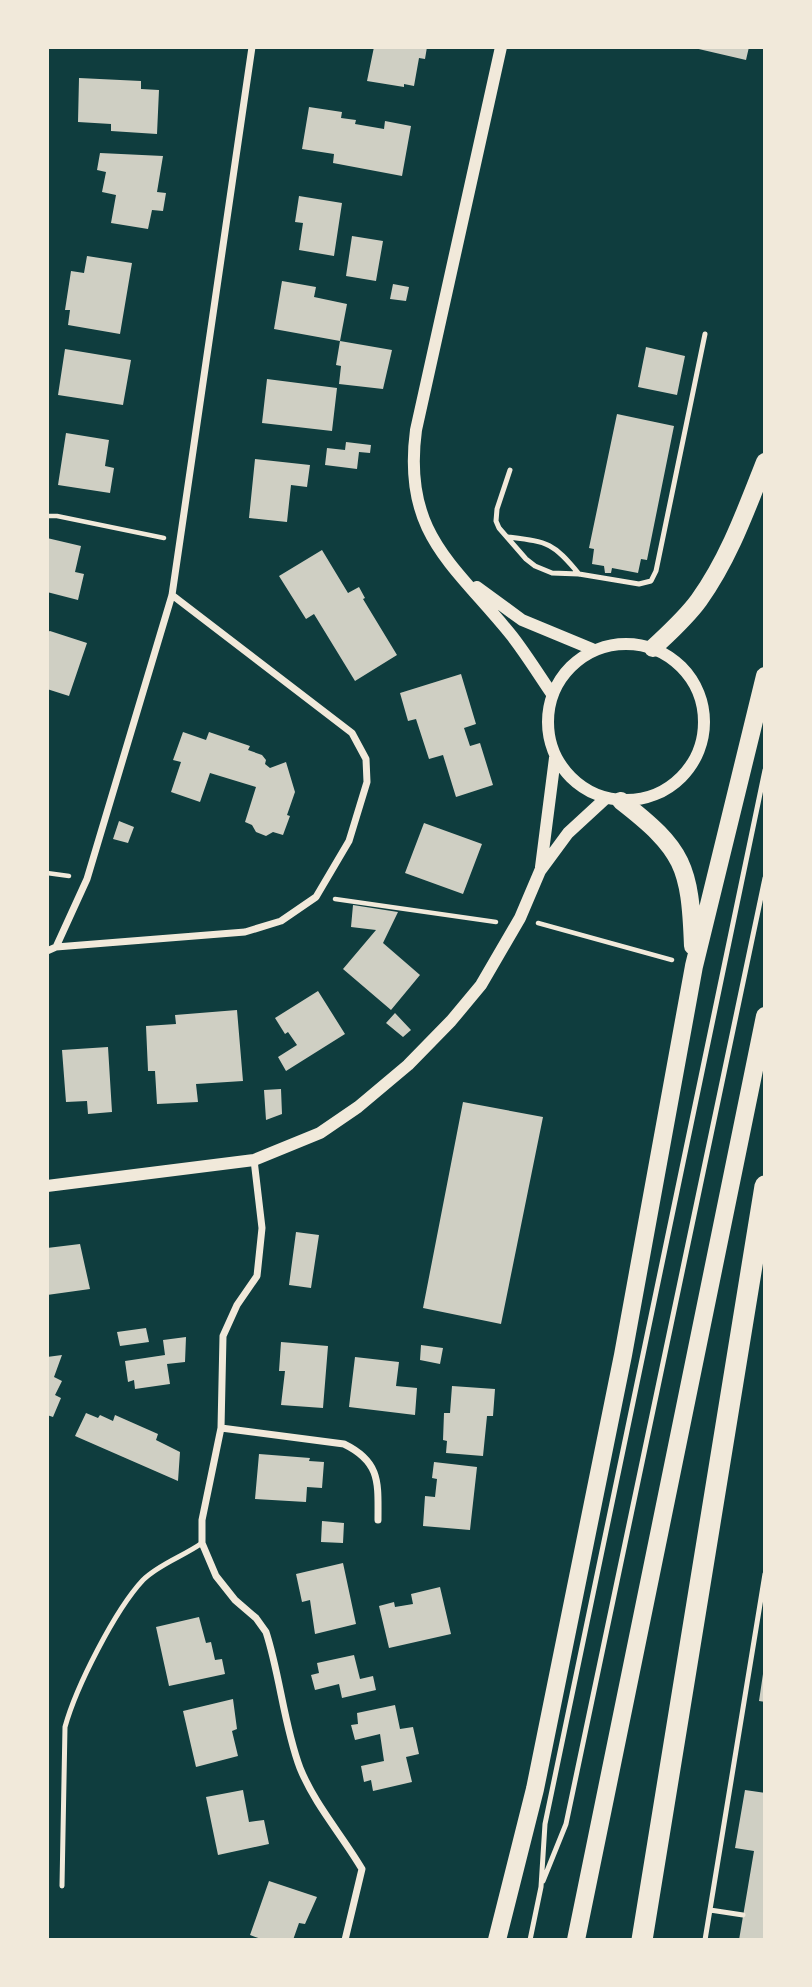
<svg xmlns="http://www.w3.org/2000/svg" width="812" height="1987" font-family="'Alegreya Sans',sans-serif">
<rect width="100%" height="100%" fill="#0f3d3e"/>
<path fill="#cfcfc3" d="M374 47H427L425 59 419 58 414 86 404 84V87L367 81Z
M690 47H749L746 60Z
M79 78 141 81V89L159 90 157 134 111 131V124L78 122Z
M309 107 342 112 341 118 356 120 355 124 384 129 385 121 411 126 402 176 333 163 334 154 302 149Z
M100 153 163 156 157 192 166 193 163 211 152 210 148 229 111 223 116 195 102 192 106 172 97 170Z
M299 196 342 203 334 256 299 250 303 223 295 222Z
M352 236 383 241 376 281 346 276Z
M87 256 132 263 120 334 68 325 70 310H65L71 271 84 273Z
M282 281 316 287 314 297 347 304 340 341 392 350 383 389 339 384 341 366 336 365 340 341 274 329Z
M393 284 409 287 406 301 390 299Z
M646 347 685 356 677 395 638 387Z
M65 349 131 360 123 405 58 395Z
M267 379 337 388 332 431 262 423Z
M617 414 674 426 647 560 641 559 638 573 612 568 611 573H605L604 566 592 564 594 549 589 548Z
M66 433 109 440 105 466 114 468 110 493 58 485Z
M346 442 371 445 370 453 359 452 357 469 325 465 327 448 345 450Z
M255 459 310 465 307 487 291 485 287 522 249 518Z
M47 538 81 546 75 572 84 574 78 600 47 592Z
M322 550 348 593 359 587 365 598 363 599 397 655 355 681 314 614 306 619 279 576Z
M50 631 87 643 69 696 47 689V632Z
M461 674 476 724 464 728 470 746 480 743 493 785 456 797 443 755 429 759 416 719 408 721 400 693Z
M183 732 206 740 209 732 250 746 248 750 262 755 266 760 265 764 270 768 286 762 295 792 287 815 290 816 283 835 273 832 266 836 256 832 252 825 245 822 256 787 210 773 200 802 171 792 181 762 173 760Z
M119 821 134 827 128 843 113 839Z
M424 823 482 844 463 894 405 873Z
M353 905 398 912 383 943 420 975 391 1010 343 969 376 930 351 927Z
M318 991 345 1034 286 1071 278 1057 297 1045 288 1032 285 1034 275 1018Z
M237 1010 243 1081 196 1084 198 1102 157 1104 155 1071H148L146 1026 176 1024 175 1015Z
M395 1013 411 1030 403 1037 386 1023Z
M108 1047 112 1112 88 1114 87 1101 66 1102 62 1050Z
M281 1089 282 1114 266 1120 264 1090Z
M463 1102 543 1117 501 1324 423 1308Z
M296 1232 319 1235 311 1288 289 1285Z
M80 1244 90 1289 47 1295V1248Z
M146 1328 149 1342 120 1346 117 1332Z
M186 1337 185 1362 167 1364 170 1384 135 1389 134 1380 128 1382 125 1361 165 1355 163 1340Z
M281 1342 328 1346 323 1408 281 1405 285 1371H279Z
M421 1345 443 1348 440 1364 420 1360Z
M62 1355 54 1377 62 1381 55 1395 61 1398 53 1417 47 1415V1357Z
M355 1357 399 1362 396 1386 417 1388 415 1415 349 1407Z
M452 1386 495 1389 493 1416H487L483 1456 446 1453 447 1441 443 1440 444 1413H450Z
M86 1413 98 1418 100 1415 113 1421 115 1415 158 1434 156 1440 180 1452 178 1481 75 1436Z
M259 1454 310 1458 309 1461 324 1462 322 1488 307 1487 306 1502 255 1499Z
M434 1462 477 1467 470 1530 423 1526 425 1496 435 1497 437 1479 432 1478Z
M322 1521 344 1523 343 1543 321 1542Z
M343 1563 356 1624 315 1634 310 1600 302 1602 296 1574Z
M440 1587 451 1634 389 1648 379 1606 394 1602 395 1607 413 1604 411 1594Z
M199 1617 206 1643 211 1642 215 1660 222 1659 225 1674 169 1686 156 1627Z
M354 1655 360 1679 373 1676 376 1690 342 1698 339 1684 315 1690 311 1675 319 1673 317 1663Z
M763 1674H765V1702L759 1701Z
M233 1699 237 1729 232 1731 238 1756 196 1767 183 1711Z
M395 1705 400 1729 413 1727 419 1754 406 1757 412 1782 373 1791 371 1780 364 1782 361 1766 384 1761 380 1734 355 1740 351 1725 358 1724 357 1713Z
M243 1790 249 1822 264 1820 269 1844 218 1855 206 1797Z
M745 1790 765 1793V1940H739L754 1851 735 1848Z
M269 1881 317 1897 305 1924 299 1923 293 1940H264L250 1935Z"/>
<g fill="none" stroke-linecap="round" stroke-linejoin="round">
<path stroke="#f1e9da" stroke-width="4.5" d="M47 516H57L164 538
M47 873 69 876
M335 899 496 922
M538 923 672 960"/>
<path stroke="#f1e9da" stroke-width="5" d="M510 470 497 509 496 521 499 528 526 559 535 566 552 573 579 574 639 584 651 581 656 571 705 334
M508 537C548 542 553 542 579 574
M543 1881 566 1824 765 878
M62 1886 65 1727C76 1687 115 1610 143 1580 159 1564 184 1556 202 1543
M710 1910 743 1915
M530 1940 541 1887 545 1824 765 770
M705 1940 765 1574"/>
<path stroke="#f1e9da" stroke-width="7" d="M56 947 245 932 281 921 316 897 349 841 367 782 366 759 352 733 172 595
M47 951 56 947 87 879 172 595 252 47
M254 1160 262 1228 257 1276 237 1305 223 1336 221 1428 202 1520V1543L216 1576 235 1600 256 1618 266 1632C280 1675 284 1726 300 1768 315 1805 342 1835 362 1869L345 1940
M221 1428 344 1444C381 1462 378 1483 378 1520"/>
<path stroke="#f1e9da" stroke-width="12" d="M501 47 416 430C402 534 454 564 512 636 526 654 539 675 552 694
M477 587 522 620 592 649
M548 722a78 78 0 1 1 156 0a78 78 0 1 1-156 0Z
M541 867 555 758
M47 1186 254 1160 320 1133 358 1107 408 1065 451 1021 481 985 520 918 540 871 568 833 606 798"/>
<path stroke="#f1e9da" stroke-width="18" d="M653 648C669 633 686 618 699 600 729 558 746 510 765 462
M621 801C684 850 690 866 693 946
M497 1940 535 1789 623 1355 694 966 765 676
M576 1940 765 1016"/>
<path stroke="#f1e9da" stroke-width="21" d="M642 1940 765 1186"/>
</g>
<rect width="812" height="1987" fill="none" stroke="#f1e9da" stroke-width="98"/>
</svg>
